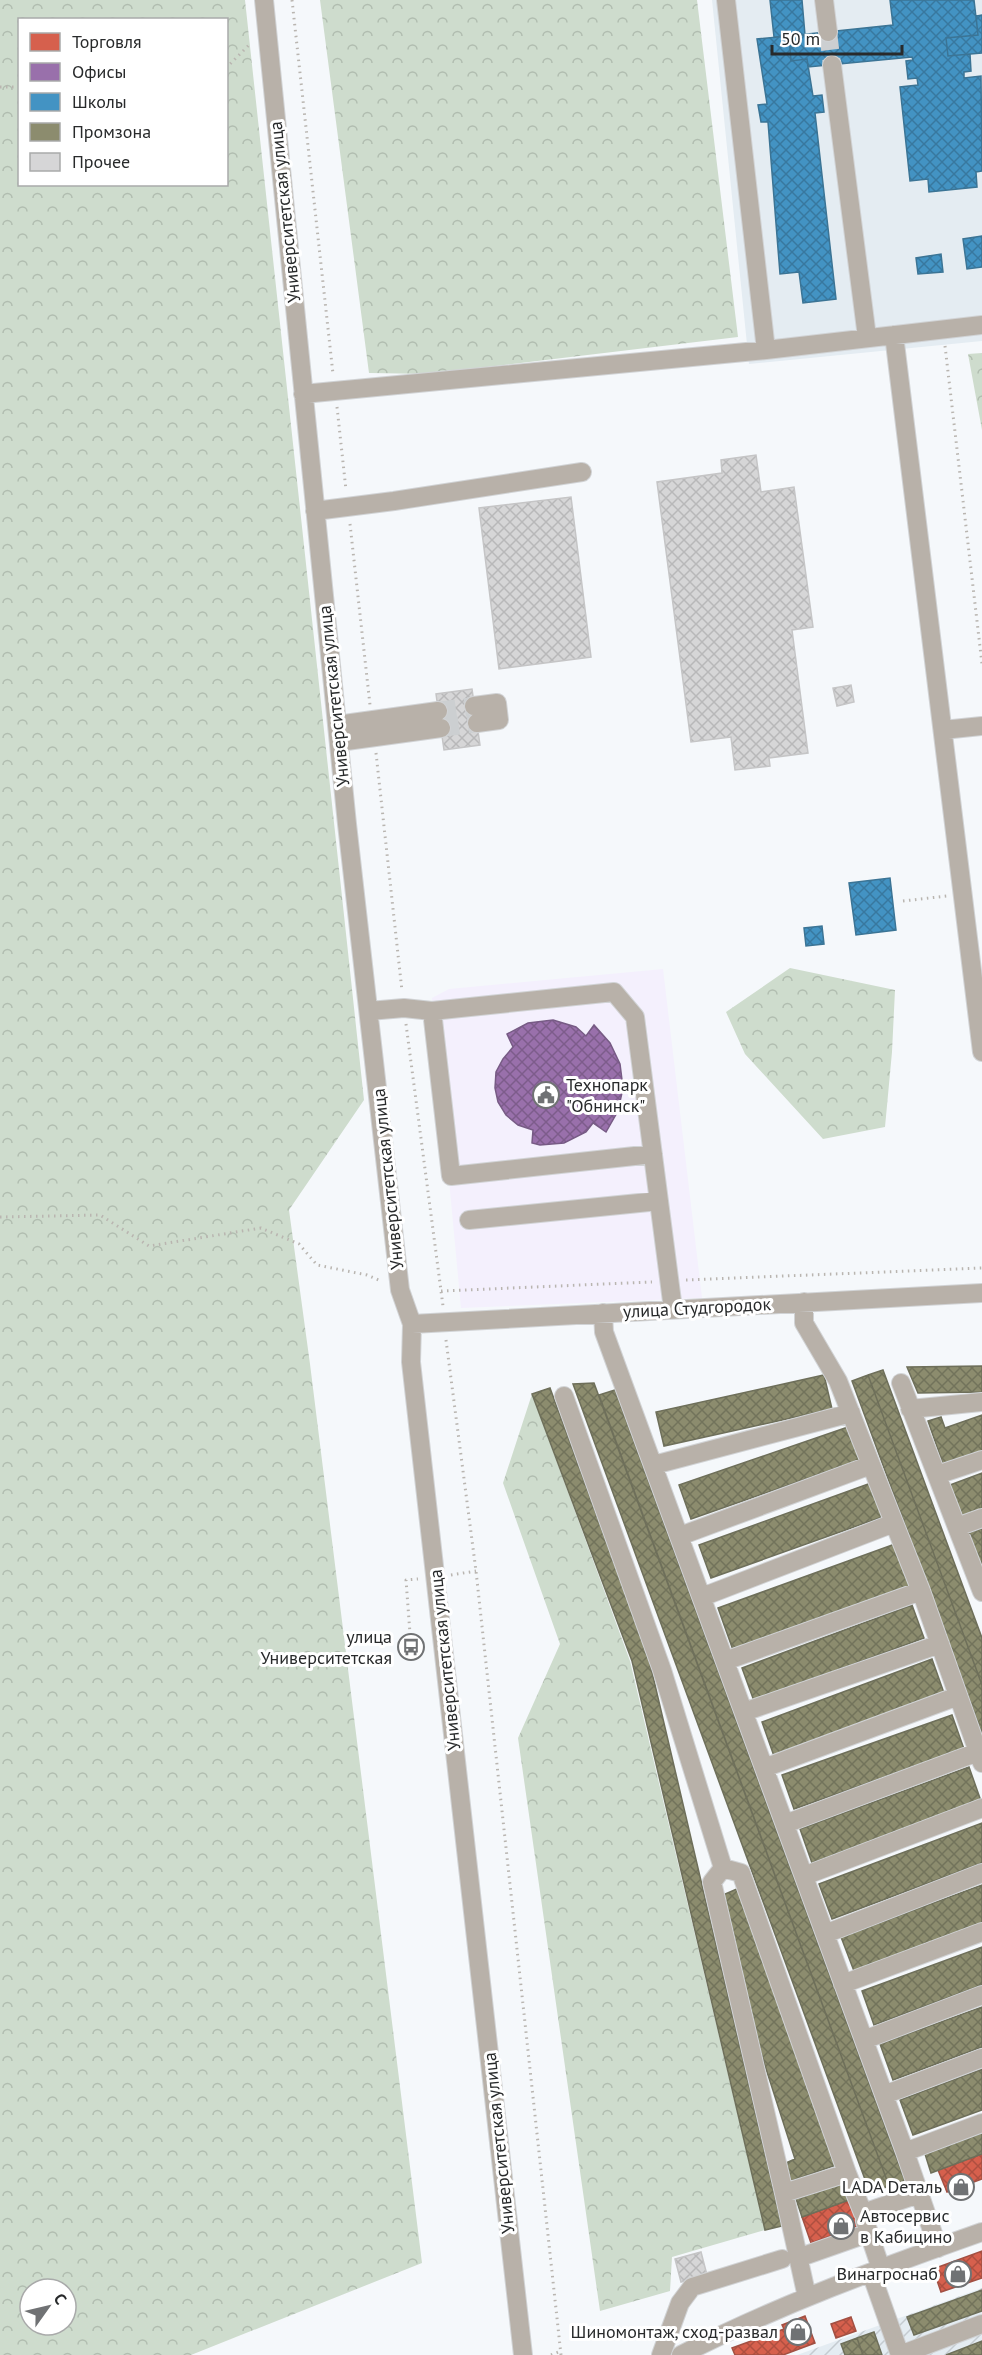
<svg xmlns="http://www.w3.org/2000/svg" width="982" height="2355" font-family="'PT Sans',sans-serif">
<defs>
<pattern id="industrial-furrows" width="10" height="10" patternUnits="userSpaceOnUse" patternTransform="scale(1.5)"><rect width="10" height="10" fill="#e4ecf2"/><path d="M-1 1l2-2M0 10L10 0M9 11l2-2" fill="none" stroke="#c4cbd0"/></pattern>
<pattern id="forest-crowns" width="20" height="18" patternUnits="userSpaceOnUse" patternTransform="scale(1.5)"><rect width="20" height="18" fill="#cedccd"/><path d="M2 6a3 3 0 1 1 6 0M12 15a3 3 0 1 1 6 0" fill="none" stroke="#b1bdb0"/></pattern>
<pattern id="shops-cross-hatch" width="8" height="8" patternUnits="userSpaceOnUse" patternTransform="scale(1.5)"><rect width="8" height="8" fill="#d6604d"/><path d="M0 0l8 8M0 8l8-8" fill="none" stroke="#ae4f40"/></pattern>
<pattern id="offices-cross-hatch" width="8" height="8" patternUnits="userSpaceOnUse" patternTransform="scale(1.5)"><rect width="8" height="8" fill="#9970ab"/><path d="M0 0l8 8M0 8l8-8" fill="none" stroke="#7d5c8b"/></pattern>
<pattern id="schools-cross-hatch" width="8" height="8" patternUnits="userSpaceOnUse" patternTransform="scale(1.5)"><rect width="8" height="8" fill="#4393c3"/><path d="M0 0l8 8M0 8l8-8" fill="none" stroke="#38789f"/></pattern>
<pattern id="industry-cross-hatch" width="8" height="8" patternUnits="userSpaceOnUse" patternTransform="scale(1.5)"><rect width="8" height="8" fill="#8c8c6e"/><path d="M0 0l8 8M0 8l8-8" fill="none" stroke="#72735b"/></pattern>
<pattern id="building-cross-hatch" width="8" height="8" patternUnits="userSpaceOnUse" patternTransform="scale(1.5)"><rect width="8" height="8" fill="#d6d6d7"/><path d="M0 0l8 8M0 8l8-8" fill="none" stroke="#b8b8b9"/></pattern>
</defs>
<rect width="100%" height="100%" fill="#f5f8fb"/>
<path fill="#f4f0fd" d="M663 969 702 1298 461 1308 432 998 449 989Z"/>
<path fill="url(#industrial-furrows)" d="M982 2288V2355H797L858 2333Z"/>
<path fill="#e4ecf2" d="M712 0H982V341L749 364Z"/>
<path fill="url(#forest-crowns)" fill-rule="evenodd" d="M0 0H245L364 1100 289 1210 310 1364 422 2263 191 2355H0ZM20 20H226V184H20ZM30 2289H66V2325H30Z
M320 0H697L738 337 429 374 369 373Z
M982 353V430L968 354Z
M790 968 895 990 892 1052 885 1127 823 1139 745 1054 726 1012Z
M532 1394 630 1661 765 2230 672 2257 670 2291 600 2311 518 1738 560 1644 503 1483Z"/>
<path fill="url(#shops-cross-hatch)" stroke="#a25043" stroke-width="1.5" d="M982 2154V2179L947 2192 938 2170Z
M849 2200 858 2226 811 2243 802 2217Z
M982 2251V2278L941 2292 933 2269Z
M805 2316 815 2343 783 2355H735L732 2348 784 2329 782 2325Z
M851 2317 856 2331 836 2338 831 2324Z"/>
<path fill="url(#offices-cross-hatch)" stroke="#775b85" stroke-width="1.5" d="M553 1020 576 1027 586 1036 594 1025 610 1043 620 1064 623 1088 618 1111 606 1132 593 1123 586 1132 564 1143 540 1145 532 1143 533 1130 518 1125 506 1115 498 1102 495 1088 496 1072 503 1059 513 1047 507 1034 528 1023Z"/>
<path fill="url(#schools-cross-hatch)" stroke="#3b7495" stroke-width="1.5" d="M770 0H802L805 35 774 37Z
M890 0H974L978 35 946 38 948 56 970 54 971 71 964 72V78L981 76 982 171 976 172 977 187 929 192 928 179 910 181 900 87 918 85 917 78 908 79 906 61 913 60 912 57 808 67 807 59 791 61 789 36 893 25Z
M982 15V53L948 56 946 38 978 35 976 16Z
M789 36 791 61 807 59 813 96 822 95 824 112 815 113 836 299 803 303 799 272 780 274 768 122H761L758 105 767 104 757 39Z
M982 236V267L967 269 963 239Z
M941 254 943 272 918 274 916 258Z
M890 878 896 930 856 935 849 883Z
M822 926 824 944 806 946 804 928Z"/>
<path fill="url(#industry-cross-hatch)" stroke="#6e6f5a" stroke-width="1.5" d="M982 1366V1392L918 1393 907 1367Z
M883 1370 982 1638V1685L868 1375Z
M824 1375 832 1409 664 1446 656 1412Z
M868 1375 982 1685V1734L852 1381Z
M594 1383 889 2186 870 2193 573 1384Z
M550 1388 648 1655 782 2226 765 2230 632 1661 532 1394Z
M615 1390 905 2181 889 2186 599 1395Z
M982 1415V1453L944 1467 928 1421 941 1417 945 1428Z
M848 1427 860 1460 691 1519 679 1485Z
M982 1473V1512L962 1519 950 1485Z
M871 1483 882 1517 711 1578 699 1545Z
M982 1528V1568L968 1533Z
M895 1544 910 1586 733 1650 718 1608Z
M912 1605 924 1638 754 1701 742 1668Z
M932 1659 944 1693 774 1756 762 1722Z
M952 1715 964 1749 794 1809 782 1775Z
M969 1767 981 1801 812 1863 800 1829Z
M982 1823V1863L832 1919 819 1884Z
M982 1885V1924L854 1971 841 1937Z
M739 1888 836 2165 791 2181 786 2163 795 2159 760 2050 723 1895Z
M982 1947V1985L874 2025 862 1991Z
M982 2007V2047L893 2080 880 2044Z
M982 2069V2110L913 2135 900 2100Z
M982 2133V2154L931 2173 925 2154Z
M843 2183 849 2200 802 2217 796 2199Z
M982 2290V2311L914 2335 907 2317Z
M874 2332 882 2355H863L857 2338Z
M857 2338 863 2355H845L841 2344Z
M982 2341V2355H946Z"/>
<path fill="url(#building-cross-hatch)" stroke="#c5c5c6" stroke-width="1.5" d="M756 455 761 492 794 487 813 627 792 630 808 753 769 758 770 766 735 770 731 737 691 742 657 482 722 473 721 460Z
M571 497 591 657 499 669 479 508Z
M851 685 854 702 837 706 833 688Z
M472 689 480 745 444 750 436 694Z
M701 2252 707 2275 681 2282 675 2259Z"/>
<g fill="none" stroke-linecap="round" stroke-linejoin="round">
<path stroke="#cccfd1" stroke-width="18" stroke-dasharray="18 9" stroke-linecap="butt" d="M828 32 832 65
M438 711 474 706
M441 728 477 723"/>
<defs>
<path id="minor" d="M264 0 347 824 400 1290 412 1324 411 1362 523 2355
M726 0 766 350
M824 0 828 32
M832 65 867 337
M894 335 982 1052
M303 394 766 350 982 325
M315 511 394 501 582 472
M474 706 497 703 499 720 477 723
M337 725 438 711
M943 730 982 726
M339 742 441 728
M369 1011 404 1008 432 1011
M653 1154 451 1176 432 1011 614 992 635 1017 673 1309
M469 1220 659 1201
M804 1302V1323L838 1381 921 1591 982 1763
M603 1313 604 1332 905 2152
M412 1324 982 1293
M901 1383 982 1592
M564 1396 662 1670 723 1868
M910 1409 982 1402
M654 1465 851 1413
M937 1475 982 1460
M957 1527 982 1518
M680 1536 871 1465
M702 1597 894 1523
M725 1661 921 1591
M744 1712 940 1644
M764 1768 958 1696
M785 1824 978 1752
M804 1876 982 1808
M825 1934 982 1873
M843 1984 982 1932
M864 2040 982 1995
M884 2095 982 2058
M784 2193 712 1882 723 1868 741 1873 847 2173
M865 2221 881 2269
M938 2248 905 2152 982 2123
M798 2258 869 2233
M871 2273 900 2355
M807 2297 784 2193 847 2173 863 2213 919 2194
M661 2355 680 2303 692 2287 782 2259
M681 2355C778 2305 880 2268 982 2232
M900 2355 982 2324"/>
</defs>
<use href="#minor" stroke="#d1d3d5" stroke-width="20"/>
<path stroke="#b9b5b0" stroke-width="3" stroke-dasharray="1.5 4.5" stroke-linecap="butt" d="M292 0 333 374
M226 68 250 44
M0 87H20
M945 346 982 664
M337 407 346 490
M350 524 370 705
M376 753 402 991
M903 901 947 896
M406 1024 443 1306
M0 1217 100 1215 149 1246 261 1228 299 1244 317 1265 367 1275 381 1281
M686 1280 982 1268
M441 1291 652 1282
M446 1340 476 1571 561 2355
M451 1575 476 1571
M411 1647 406 1580 418 1579
M551 2355 561 2351"/>
<use href="#minor" stroke="#b8b1a9" stroke-width="18"/>
</g>
<defs>
<symbol id="civic-ring" viewBox="-11 -11 22 22"><circle r="9.5" fill="#fff" stroke="#707274" stroke-width="1.5"/><path d="M-.6-6.5H3V-4.5H.6V-3L4-1V1h2V6H-6V1h2V-1L-.6-3ZM-1.2 2.5V6h2.4V2.5Z" fill="#707274"/></symbol>
<symbol id="bus-ring" viewBox="-11 -11 22 22"><circle r="9.5" fill="#fff" stroke="#707274" stroke-width="1.5"/><path d="M-5-6H5V4H4V6H2V4H-2V6H-4V4H-5ZM-3.5-4V0h7V-4ZM-3.5 1.2v1.5H-2V1.2ZM2 1.2v1.5H3.5V1.2Z" fill="#707274"/></symbol>
<symbol id="shop-ring" viewBox="-11 -11 22 22"><circle r="9.5" fill="#fff" stroke="#707274" stroke-width="1.5"/><path d="M-5-2.5h2.3a2.7 3.5 0 0 1 5.4 0H5L5.5 6h-11ZM-1.5-2.5h3a1.5 2.3 0 0 0-3 0Z" fill="#707274"/></symbol>
</defs>
<g fill-rule="evenodd">
<use href="#civic-ring" x="531" y="1080" width="30" height="30"/>
<use href="#bus-ring" x="396" y="1632" width="30" height="30"/>
<use href="#shop-ring" x="946" y="2172" width="30" height="30"/>
<use href="#shop-ring" x="826" y="2211" width="30" height="30"/>
<use href="#shop-ring" x="943" y="2259" width="30" height="30"/>
<use href="#shop-ring" x="783" y="2317" width="30" height="30"/>
</g>
<g text-anchor="middle" stroke-width="6" stroke-linejoin="round" paint-order="stroke">
<g font-size="18" fill="#282a2b" stroke="#fff">
<text transform="translate(285 212) rotate(-96)" y="6">Университетская улица</text>
<text transform="translate(334 696) rotate(-96)" y="6">Университетская улица</text>
<text transform="translate(388 1179) rotate(-96)" y="6">Университетская улица</text>
<text transform="translate(697 1308) rotate(-3)" y="6">улица Студгородок</text>
<text transform="translate(445 1660) rotate(-96)" y="6">Университетская улица</text>
<text transform="translate(499 2143) rotate(-96)" y="6">Университетская улица</text>
</g>
<g font-size="18" fill="#282a2b" stroke="#fff" text-anchor="end">
<text x="566" y="1091" text-anchor="start">Технопарк<tspan x="566" dy="21">"Обнинск"</tspan></text>
<text x="392" y="1643">улица<tspan x="392" dy="21">Университетская</tspan></text>
<text x="942" y="2193">LADA Dеталь</text>
<text x="860" y="2222" text-anchor="start">Автосервис<tspan x="860" dy="21">в Кабицино</tspan></text>
<text x="938" y="2280">Винагроснаб</text>
<text x="778" y="2338">Шиномонтаж, сход-развал</text>
</g>
</g>
<rect x="18" y="18" width="210" height="168" fill="#ffffff" stroke="#a9aaaa" stroke-width="1.5"/>
<rect x="30" y="33" width="30" height="18" fill="#d6604d" stroke="#a9aaaa" stroke-width="1.5"/>
<text x="72" y="48" font-size="18" fill="#282a2b">Торговля</text>
<rect x="30" y="63" width="30" height="18" fill="#9970ab" stroke="#a9aaaa" stroke-width="1.5"/>
<text x="72" y="78" font-size="18" fill="#282a2b">Офисы</text>
<rect x="30" y="93" width="30" height="18" fill="#4393c3" stroke="#a9aaaa" stroke-width="1.5"/>
<text x="72" y="108" font-size="18" fill="#282a2b">Школы</text>
<rect x="30" y="123" width="30" height="18" fill="#8c8c6e" stroke="#a9aaaa" stroke-width="1.5"/>
<text x="72" y="138" font-size="18" fill="#282a2b">Промзона</text>
<rect x="30" y="153" width="30" height="18" fill="#d6d6d7" stroke="#a9aaaa" stroke-width="1.5"/>
<text x="72" y="168" font-size="18" fill="#282a2b">Прочее</text>
<g transform="translate(48 2307) rotate(56)"><circle r="28" fill="#ffffff" stroke="#a9aaaa" stroke-width="1.5"/>
<path d="M0-4.5L10 22L0 15L-10 22Z" fill="#707274"/>
<text y="-9" font-size="16" font-weight="bold" text-anchor="middle" fill="#282a2b">С</text>
</g>
<path d="M772 45v9h130v-9" fill="none" stroke="#282a2b" stroke-width="3"/>
<text x="781" y="45" font-size="18" fill="#282a2b" stroke="#ffffff" stroke-width="4.5" paint-order="stroke">50 m</text>
</svg>
